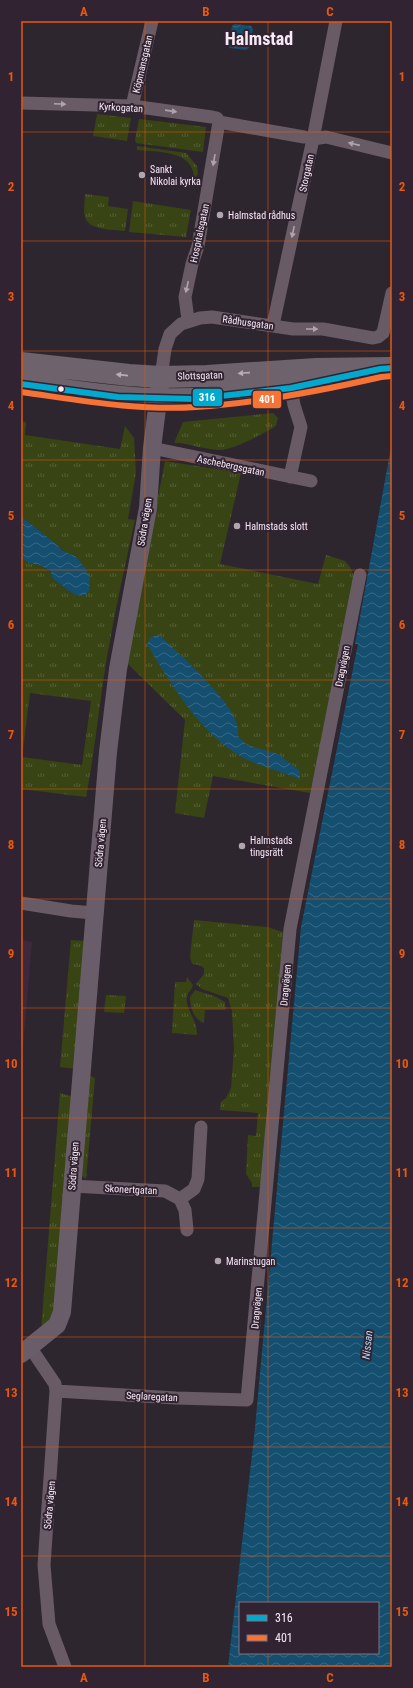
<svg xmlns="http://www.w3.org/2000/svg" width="413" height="1688" font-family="'Roboto Condensed',sans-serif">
<defs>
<pattern id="grass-tufts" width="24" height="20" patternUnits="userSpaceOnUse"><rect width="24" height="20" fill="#384413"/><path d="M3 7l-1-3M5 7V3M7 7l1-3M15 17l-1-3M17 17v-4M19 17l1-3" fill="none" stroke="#555f36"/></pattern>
<pattern id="water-waves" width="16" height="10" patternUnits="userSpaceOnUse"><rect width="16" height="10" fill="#144f70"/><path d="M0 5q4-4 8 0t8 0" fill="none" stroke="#376885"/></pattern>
</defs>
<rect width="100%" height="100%" fill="#2e262e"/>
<path fill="#3c293d" d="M21 940 32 942 23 1048 21 1047Z"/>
<path fill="url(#grass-tufts)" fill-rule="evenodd" d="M97 114 131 118 127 141 93 136Z
M139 119 206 127 203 152 136 143 135 140Z
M137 146 186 153 197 166 198 174 194 179C194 150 158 152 137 150Z
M85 194 109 197 108 206 128 209 125 231C112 229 89 231 85 217 83 210 85 201 85 194Z
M133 201 191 210 186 237 129 232Z
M273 413 278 418 276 426C262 434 233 451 218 450 205 449 192 445 180 443H174L183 422Z
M21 421 26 422 25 435 120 449 125 426 134 438 136 473 128 519 135 520C125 565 115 611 107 657 99 704 95 751 86 797L21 789V557L28 563 40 565 50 572 53 579 73 594 75 556 63 551 55 543 21 516ZM30 693 91 701 82 765 22 757Z
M165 461 241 473 220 564 318 584 326 555 345 561 350 567 353 574 354 599 310 793 213 776 204 818 175 813 185 720 126 662Z
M194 920 267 927 283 932 265 1187H252V1183L246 1174 248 1135 256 1136 258 1113 220 1110 221 1102 226 1098 231 1088 234 1049 232 1011 228 998 202 989 196 984 204 974V968L199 965 192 964 190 957Z
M71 940 85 941 76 1069 60 1067Z
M187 977 193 985C192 990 188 992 187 996 184 1008 198 1020 197 1035L172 1033 175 982H186Z
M195 990 214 996 225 1002 226 1010H205L204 1023C194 1020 190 1007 190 997Z
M106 995 126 996 124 1013 104 1012Z
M90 1076 95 1078 86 1179 82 1176Z
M60 1093 73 1097 53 1318 41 1330Z"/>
<path fill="url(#water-waves)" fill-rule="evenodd" d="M235 24 251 26 253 29 249 48 246 50 230 48 228 46 232 26Z
M392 442V1667H228L255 1428 301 927 358 644H355ZM240 1603H378V1653H240Z
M21 516 55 543 63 551 75 556 87 570 90 579 89 591 85 595 81 596 73 594 53 579 50 571 40 565 28 563 21 557Z
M159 635C178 652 231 700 237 724 238 728 238 733 238 736L247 745 278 754 300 771V779C283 772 255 765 240 756 199 731 171 685 147 644L151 637Z"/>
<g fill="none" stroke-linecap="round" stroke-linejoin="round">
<path stroke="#695b66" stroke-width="13" d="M21 103 132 106 212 117 217 118 219 122
M132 106 152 21
M219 122 304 137
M313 139 326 137 392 153
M188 320 185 297 192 264 198 246 219 122
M273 325 313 139 336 21
M161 377 165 349 170 334 181 324 200 318 212 317 293 329H323L373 338 378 337 383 333 392 293
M152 448 311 481
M290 477 301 427 294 405 291 388
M21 903 71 911 94 913
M72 1186 165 1191 180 1199 185 1210 187 1230
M180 1199 194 1189 198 1179 201 1127
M30 1347 55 1384 56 1391 44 1565 49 1624 65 1667
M56 1391 176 1398 247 1400 290 929 360 575"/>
<path stroke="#6a5d6a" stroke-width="18" d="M21 1354 57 1325 62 1312 108 752 118 669 148 508 152 448 161 377"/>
<path stroke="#6e626c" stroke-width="22" d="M21 363 129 375 161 377 207 376 316 369 392 368
M21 384C66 390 112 398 157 399 219 401 283 392 342 378"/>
<defs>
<path id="bus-1" d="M21 384 118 397 195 399 291 388 380 369 392 368"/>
<path id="bus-2" d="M21 392C79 400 137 411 196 407 259 403 320 391 381 377L392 376"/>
</defs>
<use href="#bus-1" stroke="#322332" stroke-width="9"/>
<use href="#bus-2" stroke="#322332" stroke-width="9"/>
<use href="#bus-1" stroke="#00a9ce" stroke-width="6"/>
<use href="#bus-2" stroke="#f57335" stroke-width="6"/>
</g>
<defs><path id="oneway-solid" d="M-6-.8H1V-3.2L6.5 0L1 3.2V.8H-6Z"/></defs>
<g fill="#b0a3ae">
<use href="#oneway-solid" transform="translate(60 104) rotate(2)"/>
<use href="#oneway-solid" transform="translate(171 111) rotate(8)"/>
<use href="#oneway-solid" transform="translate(354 144) rotate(-167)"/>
<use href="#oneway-solid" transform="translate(214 160) rotate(100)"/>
<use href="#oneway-solid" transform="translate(293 232) rotate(102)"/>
<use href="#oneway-solid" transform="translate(187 287) rotate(103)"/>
<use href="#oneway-solid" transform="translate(312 329)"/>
</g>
<g fill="#b9adb7">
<use href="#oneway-solid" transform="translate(244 373) rotate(176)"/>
<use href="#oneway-solid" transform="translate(122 375) rotate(-174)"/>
</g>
<path fill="none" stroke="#e8590c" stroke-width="1" stroke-opacity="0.55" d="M145 21V1667M268 21V1603M21 132H392M21 241H392M21 351H392M21 460H392M21 570H392M21 680H392M21 789H392M21 899H392M21 1008H392M21 1118H392M21 1228H392M21 1337H392M21 1447H392M21 1556H392M268 1653V1667"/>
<g fill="#b0a6af" stroke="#322332" stroke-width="1.5">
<circle cx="142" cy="175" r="4"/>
<circle cx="220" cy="215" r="4"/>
<circle cx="237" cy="526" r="4"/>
<circle cx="242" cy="846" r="4"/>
<circle cx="218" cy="1261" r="4"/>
</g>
<circle fill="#f6ebf5" stroke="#322332" stroke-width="1.5" cx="61" cy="389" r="3.5"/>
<g text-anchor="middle" stroke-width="4" stroke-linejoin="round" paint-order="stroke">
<g font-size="10" fill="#f6ebf5" stroke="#322332">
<text transform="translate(142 64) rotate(-77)" y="4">Köpmansgatan</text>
<text transform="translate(121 107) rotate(3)" y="4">Kyrkogatan</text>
<text transform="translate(306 173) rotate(-78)" y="4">Storgatan</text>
<text transform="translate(199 233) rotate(-78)" y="4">Hospitalsgatan</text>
<text transform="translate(248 322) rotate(8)" y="4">Rådhusgatan</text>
<text transform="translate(200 375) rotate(-2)" y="4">Slottsgatan</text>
<text transform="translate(231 465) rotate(12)" y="4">Aschebergsgatan</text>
<text transform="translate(144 522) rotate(-81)" y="4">Södra vägen</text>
<text transform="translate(342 666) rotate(-79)" y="4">Dragvägen</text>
<text transform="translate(100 843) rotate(-85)" y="4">Södra vägen</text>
<text transform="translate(285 985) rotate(-85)" y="4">Dragvägen</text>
<text transform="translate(73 1166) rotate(-86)" y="4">Södra vägen</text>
<text transform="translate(131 1189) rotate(3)" y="4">Skonertgatan</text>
<text transform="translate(256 1308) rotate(-85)" y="4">Dragvägen</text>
<text transform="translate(152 1396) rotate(3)" y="4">Seglaregatan</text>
<text transform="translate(49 1505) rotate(-85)" y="4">Södra vägen</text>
</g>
<g font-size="10" fill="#f6ebf5" stroke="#322332" text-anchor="start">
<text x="150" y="173">Sankt<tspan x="150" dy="12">Nikolai kyrka</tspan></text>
<text x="228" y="219">Halmstad rådhus</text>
<text x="245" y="530">Halmstads slott</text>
<text x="250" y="844">Halmstads<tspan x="250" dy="12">tingsrätt</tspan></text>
<text x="226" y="1265">Marinstugan</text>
</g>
<g font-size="11" font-style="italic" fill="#b4daf5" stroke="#322332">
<text transform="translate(367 1345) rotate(-84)" y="4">Nissan</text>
</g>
<g font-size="18" font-weight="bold" fill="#f6ebf5" stroke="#322332">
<text x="259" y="45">Halmstad</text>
</g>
</g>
<g stroke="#322332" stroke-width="1.5">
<rect x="192" y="388" width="31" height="19" rx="4" fill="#00a9ce"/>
<rect x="252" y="390" width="30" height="19" rx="4" fill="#f57335"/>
</g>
<g font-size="11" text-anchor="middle" font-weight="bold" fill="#fff">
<text x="207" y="401">316</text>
<text x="267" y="403">401</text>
</g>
<rect width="413" height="1688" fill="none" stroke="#322332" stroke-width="44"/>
<rect x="239" y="1602" width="140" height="52" fill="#322332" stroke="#807380"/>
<rect x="247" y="1615" width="20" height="6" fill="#00a9ce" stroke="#807380"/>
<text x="275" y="1622" font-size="12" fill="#f6ebf5">316</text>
<rect x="247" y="1635" width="20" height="6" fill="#f57335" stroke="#807380"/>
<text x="275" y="1642" font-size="12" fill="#f6ebf5">401</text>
<rect x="22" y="22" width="369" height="1644" fill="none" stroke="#e8590c" stroke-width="1.5"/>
<g font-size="13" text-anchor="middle" font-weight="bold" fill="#e8590c">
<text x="84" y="16">A</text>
<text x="206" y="16">B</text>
<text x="330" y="16">C</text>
<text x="11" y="81">1</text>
<text x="402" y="81">1</text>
<text x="11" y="191">2</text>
<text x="402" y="191">2</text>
<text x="11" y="301">3</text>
<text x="402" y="301">3</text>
<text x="11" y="410">4</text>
<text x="402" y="410">4</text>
<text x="11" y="520">5</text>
<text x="402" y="520">5</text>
<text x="11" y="629">6</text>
<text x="402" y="629">6</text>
<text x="11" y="739">7</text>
<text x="402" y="739">7</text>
<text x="11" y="849">8</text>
<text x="402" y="849">8</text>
<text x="11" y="958">9</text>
<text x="402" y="958">9</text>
<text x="11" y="1068">10</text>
<text x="402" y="1068">10</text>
<text x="11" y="1177">11</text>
<text x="402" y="1177">11</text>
<text x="11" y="1287">12</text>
<text x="402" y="1287">12</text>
<text x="11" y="1397">13</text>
<text x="402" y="1397">13</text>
<text x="11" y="1506">14</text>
<text x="402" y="1506">14</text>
<text x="11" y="1616">15</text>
<text x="402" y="1616">15</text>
<text x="84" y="1682">A</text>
<text x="206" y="1682">B</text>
<text x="330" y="1682">C</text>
</g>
</svg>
